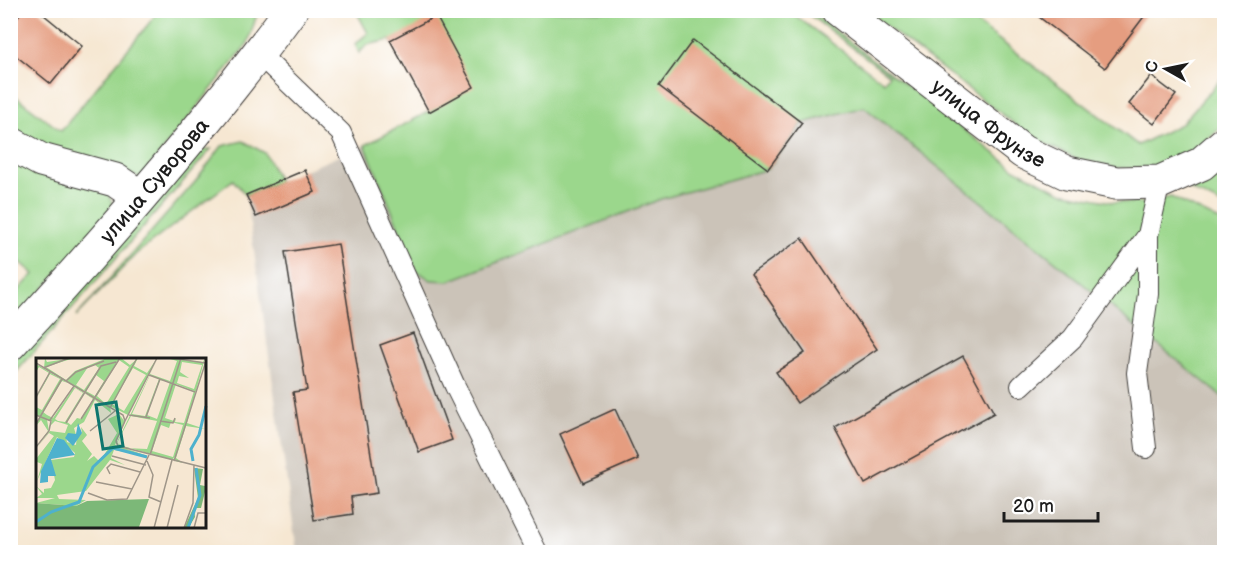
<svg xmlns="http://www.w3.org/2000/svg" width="1235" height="563" font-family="'Balsamiq Sans',sans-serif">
<rect width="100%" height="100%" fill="#fff"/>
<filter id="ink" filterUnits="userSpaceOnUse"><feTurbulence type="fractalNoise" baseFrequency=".0167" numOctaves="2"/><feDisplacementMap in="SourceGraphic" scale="12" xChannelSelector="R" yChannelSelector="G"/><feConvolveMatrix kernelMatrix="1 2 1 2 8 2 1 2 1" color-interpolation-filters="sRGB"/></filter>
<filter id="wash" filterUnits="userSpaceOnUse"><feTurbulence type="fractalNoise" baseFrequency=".008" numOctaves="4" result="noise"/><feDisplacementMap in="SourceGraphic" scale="24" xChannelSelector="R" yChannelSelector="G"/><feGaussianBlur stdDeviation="1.35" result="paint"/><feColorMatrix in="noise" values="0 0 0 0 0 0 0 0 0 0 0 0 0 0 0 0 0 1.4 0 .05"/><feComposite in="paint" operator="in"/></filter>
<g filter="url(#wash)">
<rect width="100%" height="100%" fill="#f6e7d2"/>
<path fill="#cbc3b8" d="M864 107 1224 398V552H297L246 195 365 145 416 270 768 169 802 123Z"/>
<path fill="#9bd78c" stroke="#5c7a54" stroke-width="1.5" d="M159 11H258L248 43 141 178 11 136 10 92 61 131Z
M356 11H789L884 82 889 75 804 11H810L1015 169 1061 192 1112 202 1144 203 1171 197 1224 223V398L864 107 803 123 768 169 661 199 449 281 431 280 416 270 365 145 434 109 390 40 367 45 359 53 355 44 368 33Z
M866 11H961L1138 145 1181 124 1224 76V125L1195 150 1156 168H1116L1074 158 1032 137Z
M243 141 265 153 279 181 246 195 233 180 136 254 76 317 195 182 222 146Z
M211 149 187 177 11 378V364L201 150Z
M11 151 108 193 115 210 11 325 10 299 34 274 11 254Z
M1224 166V206L1189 189 1208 180Z"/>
<g id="blocks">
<path fill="#e59d80" d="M23 10H38L82 46 51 84 10 51V26Z
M1030 10H1149L1105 68Z
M436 16 474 87 429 112 390 40Z
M693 40 802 123 768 169 659 86Z
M1151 76 1176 95 1154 124 1129 104Z
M305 170 315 192 256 217 246 195Z
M802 238 877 349 797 403 776 372 805 353 751 274Z
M338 244 377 493 351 497 353 514 314 520 293 392 307 390 285 252Z
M413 333 452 440 419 452 380 345Z
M963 356 994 413 865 484 835 428Z
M615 409 638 459 583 483 560 434Z"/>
</g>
</g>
<g filter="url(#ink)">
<use href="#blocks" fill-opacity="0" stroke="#3d3a37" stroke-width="1.5"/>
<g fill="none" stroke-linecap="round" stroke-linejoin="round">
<defs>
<path id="service" d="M259 54 341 133 455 386 537 552
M1021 386 1073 338 1148 235
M1146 448 1137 373 1148 294V235L1160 182"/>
<path id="minor" d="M10 143 41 160 115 180 140 197"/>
<g id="secondary">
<path id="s1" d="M839 10 1023 152 1067 173 1116 183 1160 182 1201 164 1224 144"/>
<path id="s2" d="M10 344C108 238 205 127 291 10"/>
</g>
</defs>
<use href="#service" stroke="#3d3a37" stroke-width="22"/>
<use href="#minor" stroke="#3d3a37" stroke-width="35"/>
<use href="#secondary" stroke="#3d3a37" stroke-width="35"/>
<use href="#service" stroke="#fff" stroke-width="20"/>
<use href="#minor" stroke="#fff" stroke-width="33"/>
<use href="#secondary" stroke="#fff" stroke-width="33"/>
</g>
</g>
<g text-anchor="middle" stroke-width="4.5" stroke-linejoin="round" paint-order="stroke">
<g font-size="21" fill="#1c1c1c" stroke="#fff">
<text dy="7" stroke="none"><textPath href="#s1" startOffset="188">улица Фрунзе</textPath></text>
<text dy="7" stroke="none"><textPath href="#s2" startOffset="218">улица Суворова</textPath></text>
</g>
</g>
<g transform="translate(36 358)">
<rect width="170" height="170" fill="#f6e7d2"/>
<path d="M9 0 11 4 38 0 10 9 30 22 39 13 71 0H85L94 7 102 0 98 8 111 15 121 0 92 57 74 48 75 55 59 42 48 64 38 70 40 77 30 78 31 84 40 87 41 77 46 75 45 69 51 77 46 83 56 96 51 103 58 98 64 104 81 75 72 61 83 56 89 64 79 87 112 98 78 92 75 100 89 107 74 102 50 133 21 137 23 141 50 142 40 148 0 145 19 140H0L6 136 0 128 8 135V131L15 130 19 122 15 102 38 99 39 95 21 79 1 123 6 106 1 104 0 109V101L18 78 13 75 0 91 14 73 29 75 32 67 19 63 13 69 16 63 11 62 13 73 0 89 12 73 5 62 0 68 4 59 1 58 0 65V49L6 52 24 21 14 16 0 41 13 15 3 9 0 14V6L32 25 26 23 7 54 11 57 17 60 38 29 72 49 8 10ZM83 2 93 9 70 46 61 38ZM59 7 63 10 48 32 40 27 52 9ZM97 10 110 17 88 53 76 46ZM60 17 68 23 59 38 50 33ZM39 30 47 35 29 64 22 63 19 61ZM48 35 57 41 45 61 41 60 35 67 31 64ZM122 0 114 16 134 23 141 3 131 0 167 4 169 0 151 65 169 71 150 68 140 100 147 105 139 103V99L136 102 80 86ZM146 4 166 7 158 31 141 25 143 18 153 20 144 14ZM114 17 123 21 109 58 96 56ZM124 22 134 24 121 61 111 57ZM140 26 158 33 148 65 139 64 140 60 138 63 129 60ZM95 58 121 63 111 91 90 90 81 85ZM135 64 147 67 137 99 116 93 125 67 133 70Z" fill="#9bd78c" fill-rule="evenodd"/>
<path d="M158 110 167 111 164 127 169 128V134L165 150H158L159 159 153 169 148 170 162 140ZM113 141 103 169 0 170V145L40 148 51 143Z" fill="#7cb878"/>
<path d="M42 65 46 75 37 88 29 80 32 75 40 76ZM21 80 28 82 39 97 15 101 20 118H12V124L4 125 5 113Z" fill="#4eb1cd"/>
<path fill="none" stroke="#4eb1cd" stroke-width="3" d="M157 103 155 91 163 77 170 48M0 164 15 154 43 144 57 109 77 90 111 99M152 170 164 137 160 110"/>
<path fill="none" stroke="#9f9689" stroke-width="1.5" d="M136 0 169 5M0 5 87 57 89 63 80 83 82 88 170 110M7 10 33 0M113 17 159 34M30 23 40 14 68 3M0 39 14 14M74 50 101 0M0 57 15 63 13 73 0 89M93 57 114 60M110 59 124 21M45 61 84 0M14 62 38 28M89 63 121 0M124 63 137 65 139 60M30 65 65 8 80 4M0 66 26 21M54 73 79 53M114 97 145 0M76 98 110 107M111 103 117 117 113 139 125 144M138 103 170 3M74 116 71 110 75 106 104 114M60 124 96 131M52 135 71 142 91 141 113 97M118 170 136 102M131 170 142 127M148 170 157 145 158 107M158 170 162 155H170"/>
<path fill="#0f766e" fill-opacity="0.15" stroke="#0f766e" stroke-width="3" d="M80 44 87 88 67 91 60 47Z"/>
<rect width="170" height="170" fill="none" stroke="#1c1c1c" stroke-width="3"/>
</g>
<rect width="1235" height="563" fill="none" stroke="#fff" stroke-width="36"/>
<g transform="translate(1166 69) rotate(279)" stroke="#ffffff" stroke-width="4.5" paint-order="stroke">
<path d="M0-4.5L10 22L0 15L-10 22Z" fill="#1c1c1c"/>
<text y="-9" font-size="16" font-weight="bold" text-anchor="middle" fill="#1c1c1c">С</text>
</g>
<path d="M1004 512v9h94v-9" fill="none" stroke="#1c1c1c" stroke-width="3"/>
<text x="1013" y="512" font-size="18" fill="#1c1c1c" stroke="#ffffff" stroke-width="4.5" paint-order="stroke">20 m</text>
</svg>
